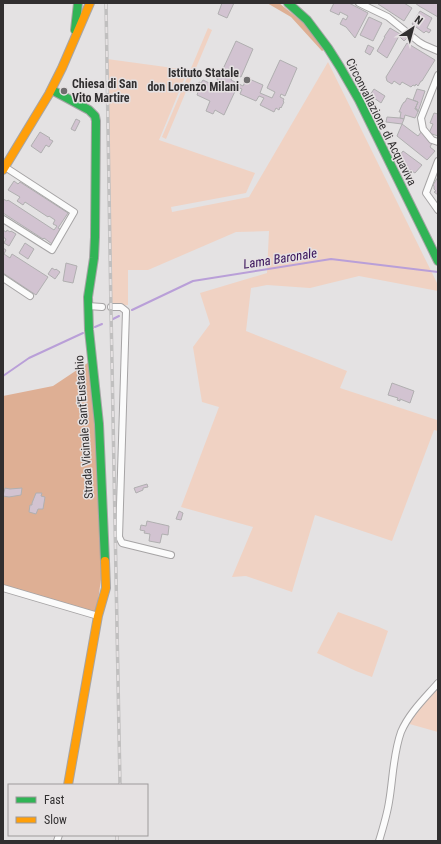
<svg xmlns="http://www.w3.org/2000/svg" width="441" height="844" font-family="'Roboto Condensed',sans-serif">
<rect width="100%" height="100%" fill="#e4e2e3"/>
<path fill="#f0d2c3" d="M208 28 212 30 166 139 162 137Z
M107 59 188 70 159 140 255 173 246 193 171 207 172 212 249 197 328 62 438 285V291L359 276 310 288 267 285 251 288 246 331 347 371 340 388 437 420 438 419V431L434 430 392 541 315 515 292 592 246 576 232 577 253 527 181 507 219 407 202 402 193 347 210 324 200 293 267 273 269 231 236 232 148 270H128V305L111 307Z
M338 612 379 627 388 631 372 677 356 671 317 653Z
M438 683V732L406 723Z"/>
<path fill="#deaf94" d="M267 3H279L306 25 324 50 322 51 291 17Z
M89 362 95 399 102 572 96 615 3 588V396L53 386Z"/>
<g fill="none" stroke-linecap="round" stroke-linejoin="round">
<path stroke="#b99fd8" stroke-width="2" d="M132 310 193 281 331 259 438 272
M111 320 119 316
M95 327 102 324
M3 376 29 358 83 333"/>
</g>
<path fill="#d2c3d1" stroke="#b0afb0" d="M222 3H234L227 18 218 14Z
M334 3H349L368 13 355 38 346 27 340 24 343 18 346 20 348 16 340 12 339 15 330 11Z
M379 3H404L412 8 404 21 378 4Z
M415 3H438V17L419 6Z
M420 11 432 18 427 28 431 30 429 33 426 31 424 33 412 24Z
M369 17 382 23 373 41 360 35Z
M390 28 407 38 404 41 399 36 387 58 377 51 385 37H384Z
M236 41 253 49 241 77 234 74 231 80 243 86 247 78 263 85 260 93 272 98 275 92 267 88 280 60 297 68 285 96 281 94 280 97 284 99 283 101 284 102 281 108 280 107 279 110 276 108 274 112 260 105 264 98 259 96 256 101 240 94 242 89 237 87 224 115 215 110 213 114 206 111 210 101 197 95 198 92 195 91 199 82 201 83 203 80 220 88 221 85 217 83 218 81 217 79 218 76H219L220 74 221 75 222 73 226 74 227 71 223 69Z
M407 43 435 60 422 81H421L418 86 416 84 415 86 413 85 411 87 402 82 400 85 394 81 392 84 387 81 386 77Z
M368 45 374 48 370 55 365 52Z
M374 89 385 96 381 103 370 95Z
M417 89 425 91 418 112 417 111V109H415L418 102 413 100Z
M407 98 418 102 415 109H417V111L418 112 415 118 405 115 404 119 400 118 401 112H399L402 105 404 102H405Z
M434 113 438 114V136L429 133 433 124 430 123Z
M387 117 400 118 404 119 402 124 386 122Z
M76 119 80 121 75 131 71 129Z
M402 124 418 136 422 131 432 143 430 147 435 151 428 159 427 160 397 136Z
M40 132 50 138 49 139 53 141 49 147 46 145 41 153 31 146Z
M403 151 422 165 415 173 410 170H408L402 166V164L397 159Z
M438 177V195L434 192 436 191 434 189V186L433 185Z
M14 181 18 184 20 182 68 213 58 228 62 230 52 244 44 238 43 239 3 213V199L7 201 8 200 54 230 57 226 53 224 55 220 49 216 48 217 25 202 23 205 17 201 20 197 8 190Z
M3 230 6 232 7 230 10 232 11 231 16 234 9 246 4 243 6 239 3 237Z
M25 243 34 249 28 259 19 253Z
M3 248 6 250 4 254 10 258 12 254 48 277 36 295 3 273Z
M66 263 77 266 73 283 63 281Z
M52 268 55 270 56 269 60 272 55 279 48 274Z
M392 383 414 391 410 403 400 399V401L397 400 398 398 388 395Z
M147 484 148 487 143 488V490L136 493 134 488Z
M5 488 10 489 22 488 21 495 9 497 3 496Z
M36 493H42L41 496 45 497 43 509H38L36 514 29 512 30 505H32V503Z
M179 511 183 513 181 520 176 519Z
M147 521 169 526 168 535 162 534 160 543 149 541 150 534 144 533 145 531 140 530 141 525 146 526Z"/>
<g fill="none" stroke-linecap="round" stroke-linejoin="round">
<defs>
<path id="street" d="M359 3 388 17 419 42 424 45 438 51
M438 75 421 118 423 129 432 140 438 142
M438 161 426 193 438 210
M3 219 52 250 74 212 5 167
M3 278 30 296
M88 306 102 307
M111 307H121L126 311 119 537 122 543 171 555
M3 588 98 616
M57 841 59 835
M379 841C383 828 387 815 389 802 393 779 393 754 401 732 409 713 425 698 438 683"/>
<path id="fast" d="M288 3 307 20 328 48 340 67 359 100 438 261
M75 30 78 3
M52 90 89 110 95 116 96 121 95 237 94 258 88 297 89 330 99 424 105 561"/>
<path id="slow" d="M3 170 49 94 62 68 90 3
M68 785 98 616 106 588 105 561"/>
</defs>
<use href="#street" stroke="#a6a4a5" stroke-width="8"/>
<use href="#fast" stroke="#a6a4a5" stroke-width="10"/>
<use href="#slow" stroke="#a6a4a5" stroke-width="10"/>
<use href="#street" stroke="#fbfbfb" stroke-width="6"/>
<use href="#fast" stroke="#30b455" stroke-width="8"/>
<use href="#slow" stroke="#ff9f0a" stroke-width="8"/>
<defs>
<path id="rail" d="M106 3 111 311 120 785
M117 835V841"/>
</defs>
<use href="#rail" stroke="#c0bfbf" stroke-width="3.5"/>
<use href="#rail" stroke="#e5e1e2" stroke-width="2" stroke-dasharray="6" stroke-linecap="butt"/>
</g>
<g fill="#706e6f" stroke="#e5e1e2" stroke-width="1.5">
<circle cx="247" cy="80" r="4"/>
<circle cx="64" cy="91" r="4"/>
</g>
<g text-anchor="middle" stroke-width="3" stroke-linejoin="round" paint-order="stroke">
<g font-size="12" font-weight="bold" fill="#312f30" stroke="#e5e1e2" text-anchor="end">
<text x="239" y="77">Istituto Statale<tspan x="239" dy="14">don Lorenzo Milani</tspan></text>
<text x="72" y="88" text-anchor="start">Chiesa di San<tspan x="72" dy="14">Vito Martire</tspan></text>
</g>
<g font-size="12" fill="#312f30" stroke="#e5e1e2">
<text transform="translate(381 122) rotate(63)" y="4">Circonvallazione di Acquaviva</text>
<text transform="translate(84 427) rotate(-94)" y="4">Strada Vicinale Sant'Eustachio</text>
</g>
<g font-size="13" font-style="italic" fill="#371059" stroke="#e5e1e2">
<text transform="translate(280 258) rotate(-9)" y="5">Lama Baronale</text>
</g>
</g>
<rect width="441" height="844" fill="none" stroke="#312f30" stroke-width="8"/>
<rect x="8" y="784" width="140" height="52" fill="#e5e1e2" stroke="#9d9a9b"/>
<rect x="16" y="797" width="20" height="6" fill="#30b455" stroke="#9d9a9b"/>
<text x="44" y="804" font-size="12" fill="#312f30">Fast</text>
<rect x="16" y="817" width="20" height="6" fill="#ff9f0a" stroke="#9d9a9b"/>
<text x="44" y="824" font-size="12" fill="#312f30">Slow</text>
<g transform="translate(413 28) rotate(36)" stroke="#e5e1e2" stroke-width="3" paint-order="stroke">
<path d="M0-3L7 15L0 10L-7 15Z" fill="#312f30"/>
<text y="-6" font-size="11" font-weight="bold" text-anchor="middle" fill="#312f30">N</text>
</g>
</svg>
